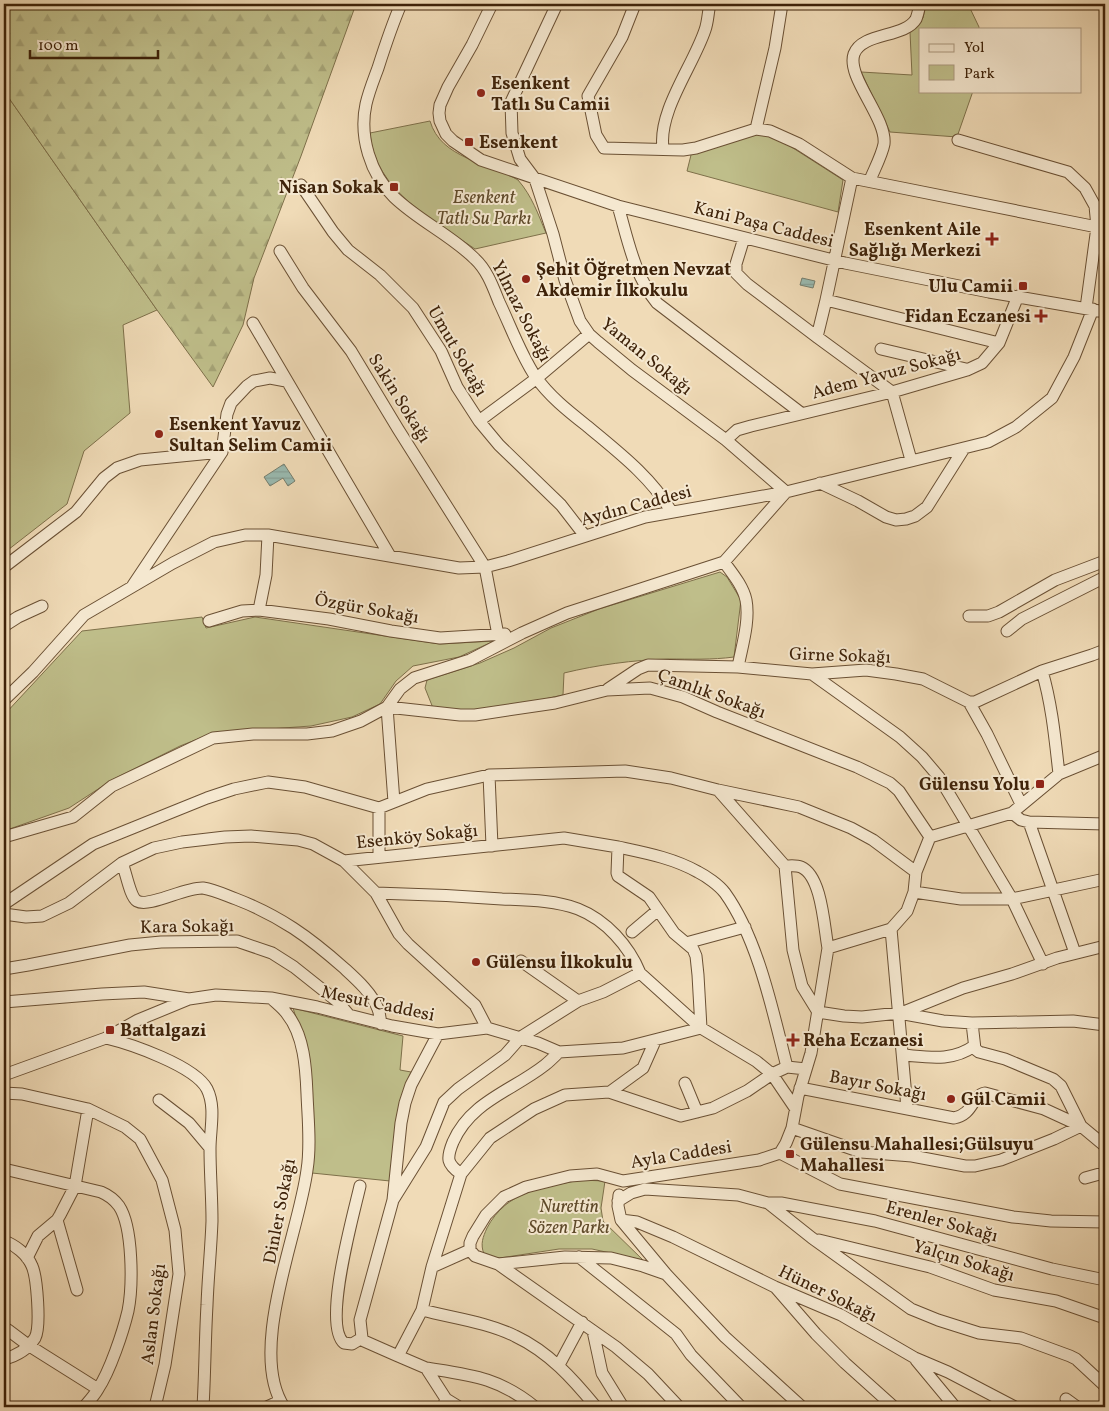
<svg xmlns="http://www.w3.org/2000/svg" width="1109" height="1411" font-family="Vollkorn,serif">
<defs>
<pattern id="forest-firs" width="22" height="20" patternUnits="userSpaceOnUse" patternTransform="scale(1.25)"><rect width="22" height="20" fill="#bfbe8a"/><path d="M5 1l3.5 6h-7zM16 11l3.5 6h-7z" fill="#a5a376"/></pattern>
<pattern id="water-rules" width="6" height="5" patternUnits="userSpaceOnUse" patternTransform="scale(1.25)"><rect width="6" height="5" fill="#9abbb1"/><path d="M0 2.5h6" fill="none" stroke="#86a097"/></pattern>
</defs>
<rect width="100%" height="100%" fill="#f0dbb7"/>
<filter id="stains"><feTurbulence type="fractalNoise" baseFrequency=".004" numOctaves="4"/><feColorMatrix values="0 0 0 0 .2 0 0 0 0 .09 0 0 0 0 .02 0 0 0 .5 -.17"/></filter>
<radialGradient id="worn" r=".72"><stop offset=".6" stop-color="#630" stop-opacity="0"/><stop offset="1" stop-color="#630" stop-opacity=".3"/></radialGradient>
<path fill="#bfbe8a" stroke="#7e704a" d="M926 4H968L979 27V29H920V91H973L957 137 890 132 861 72 912 75 910 32 923 18Z
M4 91 157 310 123 325 130 413 84 451 67 504 4 553Z
M430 121C441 159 488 162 518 180 532 196 538 214 546 233L475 249C433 220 374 190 370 133Z
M768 132 843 180 838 212 687 171 692 151Z
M720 572 727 577 741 600 734 657C712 660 690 659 668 659 633 660 597 665 564 673L563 695C521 704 476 717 433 708L425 688 427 680 480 663 514 648 551 628 599 609Z
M202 617 206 628 255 617 440 644 494 641 459 657 413 666 396 681 380 704 352 717 311 726 213 733 180 746 112 780 69 808 4 831V715L82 631Z
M293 1008 403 1036 400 1070 411 1072 400 1101 390 1181 312 1173 314 1124 309 1059Z
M580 1180 605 1181 601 1208 603 1221 643 1260 592 1249H559L500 1258 490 1257 484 1254C480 1244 483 1237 487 1228 507 1190 543 1188 580 1180Z"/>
<path fill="url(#forest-firs)" stroke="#7e704a" d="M4 4H356L301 156 254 278 243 325 213 387 157 310 4 91Z"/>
<path fill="url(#water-rules)" stroke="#757e6e" d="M802 278 815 281 813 288 800 285Z
M284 464 295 481 288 486 283 478 270 486 264 477Z"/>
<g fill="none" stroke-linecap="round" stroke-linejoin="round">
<defs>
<path id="minor" d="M401 4C392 25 385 46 378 68 374 79 369 91 366 104 359 136 370 174 394 197 419 221 451 235 475 259 487 270 493 287 499 302 511 327 520 353 535 376 549 396 568 411 587 426 618 452 650 476 671 511
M492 4 472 45 448 87 440 105 439 113 440 121 446 134 453 141 481 160 618 206 845 263 989 292 1105 312
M635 4 622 37 588 96 596 135 604 148 683 150 696 148 756 129 770 131 799 144 852 178
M756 129 775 48 782 4
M958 140 1068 172 1085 188 1095 206 1097 227 1105 224
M663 148C658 111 693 66 705 30 708 22 708 12 710 4
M870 180C874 170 882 155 884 144 887 118 846 77 854 54 862 32 905 38 916 19 918 14 919 8 920 4
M301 185 333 232 348 250 380 275 413 308 441 351 457 387 479 421 499 445 561 505 585 536
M618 206C628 240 634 275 657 303L801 413
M744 238 736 264V273L747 284 817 337 892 392 911 460
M280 251 303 288 351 351 398 429 485 567 498 635
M253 323 390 556
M817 337 826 300
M999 343 826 300 852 178 1097 227 1086 308
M881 349 966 369
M479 421 537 378 589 334
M726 440 737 430 751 426 892 392 967 370 982 363 999 343 1018 296
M820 483 858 501 886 517 896 520 906 519 915 516 927 507 963 450
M4 567 76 512 104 478 117 468 140 460 222 452
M133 585 222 452 227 414 231 403 247 386 254 381 270 378 286 381
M259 610 266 575 268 535
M969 616H988L999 612 1055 580 1105 561
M209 621 242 611 259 610 329 619 391 631 440 638 505 634
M4 626 18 617 42 606
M1007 631 1022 619 1105 577
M738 667 812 674 866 670 896 674 923 679 969 702H975L1042 671 1092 655 1105 650
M1042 671C1052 705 1055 739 1059 774
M812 674 900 737 922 757 939 777 1012 899 1043 964
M608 689 638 669 648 665 738 667C742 646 750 621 746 600 743 586 732 573 724 562
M4 700 33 672 84 615 173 563 214 542 245 535H268L459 568 485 567 508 561 645 517 786 492 988 442 1016 427 1052 398 1074 357 1093 309
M969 702 987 734 1021 804
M489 775 492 846
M718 790 785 866 793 950 802 986 818 1012 844 1016 862 1017 899 1013 943 1021 972 1023 1073 1021 1105 1025
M394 802 387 707 460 715H475L555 703 607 690 650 688 683 697 717 712 857 767 890 783 899 791 930 837
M1012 813 1021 820 1029 822 1105 824
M1029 822 1075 953
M4 837 73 817 112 786 213 738 253 734H307L332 731 361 721 387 707 400 689 414 678 470 660 522 633 567 613 724 562 786 492 726 440 632 370 598 342 589 334 580 321 565 280 553 234 535 179 520 159 512 133 511 102 557 4
M618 847C646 853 673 858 698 872 706 876 719 885 725 893 758 939 773 1012 787 1067
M379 857V808
M344 861 376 893 399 934 408 944 475 1005 487 1028
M122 863C126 872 130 897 137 901 149 908 185 887 203 888 215 890 225 895 236 899 280 916 309 937 344 968 356 979 372 993 378 1009 380 1014 380 1019 381 1024
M785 866C790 866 796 865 801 867 822 876 824 927 828 948
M914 892 961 899H1012L1105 879
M376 893C418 894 460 896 502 899 526 900 555 900 578 909 606 920 629 946 640 973
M4 904 93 844 207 798 234 789 268 782 305 787 379 808 427 789 489 775 625 771 671 778 718 790 799 807 851 828 873 840 916 872
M4 914 26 917 42 916 69 903 122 863 154 848 182 842 225 837 251 836 298 840 313 844 344 861 564 838 618 847 617 873 618 876 649 897 674 933 693 949 696 956 698 975 701 1028
M891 929 907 1108
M632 932 658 910
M686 943 745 927
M521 961 578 1001
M4 969 28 965 130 945 161 942 237 941 272 953 294 967 338 1002 349 1015
M271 998C276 1003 283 1008 287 1014 304 1035 306 1068 307 1094 308 1119 311 1146 307 1170 299 1233 247 1351 284 1407
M4 1002 102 994 144 992 189 999
M901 1013 963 988 1012 974 1057 958 1105 946
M972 1023 975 1049 979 1052 1005 1059 1053 1079 1061 1086 1081 1126
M106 1038C131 1044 195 1066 207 1089 216 1107 210 1129 210 1149 210 1173 212 1197 212 1221 211 1249 208 1277 207 1305 205 1339 205 1373 203 1407
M903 1055C928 1057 952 1062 974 1046
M4 1075 106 1038 138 1020 189 999 216 995 271 998 317 1007 392 1026 438 1034 487 1028 538 1043 559 1052 623 1048 701 1028 756 1061 772 1074 795 1108
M685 1083 697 1112
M800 1088 954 1118C974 1114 971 1096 985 1093L1044 1109 1081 1126 1105 1146
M610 1092 643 1068 655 1041
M4 1093 22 1094 88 1109 125 1127 140 1139 162 1180 175 1230 179 1274 165 1365 155 1407
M159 1100 189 1123 210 1148
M792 1128 861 1152 912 1156 965 1166H975L1001 1160 1054 1139 1081 1126
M780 1153 786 1143 792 1128 798 1096 811 1053 828 948 891 929 907 911 914 892 916 872 930 837 1012 813 1059 774 1105 755
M780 1153 840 1184 1013 1217 1051 1221 1105 1222
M4 1169 101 1192C108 1195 114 1199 119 1206 133 1227 133 1286 128 1311 123 1332 110 1371 98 1389 94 1396 89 1401 84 1407
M461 1174C447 1164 446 1159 453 1142 471 1101 512 1091 545 1065 550 1061 555 1056 559 1052
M1085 1178 1103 1173 1105 1171
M360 1186C354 1213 322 1325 344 1343L352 1344 362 1338
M619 1195 618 1206 621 1220 666 1274 725 1337 802 1407
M393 1200 426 1147 444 1102 458 1089 505 1055 521 1037 578 1001 603 992 640 973 701 1028
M618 1201 631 1193 645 1189 738 1195 768 1203 812 1238 911 1309 938 1320 979 1333 1021 1338 1070 1356 1076 1359 1105 1386
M768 1203H781L875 1221 1052 1269 1105 1280
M57 1220 77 1290
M621 1220 637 1222 673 1237 775 1287 841 1315 915 1358 948 1372 1015 1407
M819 1240 930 1267 994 1290 1056 1301 1105 1318
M4 1241C15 1245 27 1254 32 1266 37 1277 41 1327 35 1338 28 1349 16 1356 4 1359
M470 1250 475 1256 498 1264 565 1257 611 1258 643 1266 666 1274
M579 1257 676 1334 691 1355 741 1407
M27 1258 38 1236 57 1220 60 1215 75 1186 88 1109
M498 1264 616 1347 648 1374 679 1407
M432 1267 461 1174 490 1138 534 1109 565 1095 609 1092 681 1116 713 1108 747 1091 772 1074 787 1067 806 1069
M776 1288 816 1334 845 1363 894 1407
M422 1310C452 1318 487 1322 515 1336 549 1352 573 1379 596 1407
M4 1330H8L28 1345 98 1389
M593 1331 602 1373 623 1407
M398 1356 364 1341 362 1338 360 1320 393 1200 401 1123 405 1103 411 1085 438 1034
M916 1360 955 1407
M559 1365 582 1322
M426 1368C470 1375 498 1377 535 1407
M446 1399 459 1407
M1066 1399 1077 1407
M267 1407 280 1401
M443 1407 446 1399 426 1368 398 1356 422 1310 432 1267 470 1250V1243L473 1236 486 1215 504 1197 526 1187 570 1176 597 1174 623 1181 759 1160 780 1153"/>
</defs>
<use href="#minor" stroke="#6a5034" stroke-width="13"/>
<use href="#minor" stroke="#f5e8d0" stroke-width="11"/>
</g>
<g fill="#8f2418" stroke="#f5e8d0" stroke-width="2">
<circle cx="481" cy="93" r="5"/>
<rect x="464" y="137" width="10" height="10" rx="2.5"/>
<rect x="389" y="182" width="10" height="10" rx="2.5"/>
<path d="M989.5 231.5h5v5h5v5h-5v5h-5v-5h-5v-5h5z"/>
<circle cx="526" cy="279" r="5"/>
<rect x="1018" y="281" width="10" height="10" rx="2.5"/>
<path d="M1038.5 308.5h5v5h5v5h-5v5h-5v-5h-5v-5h5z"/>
<circle cx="159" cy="434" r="5"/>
<rect x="1035" y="779" width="10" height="10" rx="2.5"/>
<circle cx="476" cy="962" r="5"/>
<rect x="105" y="1025" width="10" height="10" rx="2.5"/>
<path d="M790.5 1032.5h5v5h5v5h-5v5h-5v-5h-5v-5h5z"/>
<circle cx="951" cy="1099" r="5"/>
<rect x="785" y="1149" width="10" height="10" rx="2.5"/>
</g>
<g text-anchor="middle" stroke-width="4" stroke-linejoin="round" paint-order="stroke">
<g font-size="18" font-weight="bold" fill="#3e2209" stroke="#f5e8d0" text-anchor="start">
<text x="491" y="89">Esenkent<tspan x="491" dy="21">Tatlı Su Camii</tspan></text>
<text x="479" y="148">Esenkent</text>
<text x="384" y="193" text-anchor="end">Nisan Sokak</text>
<text x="981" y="235" text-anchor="end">Esenkent Aile<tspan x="981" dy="21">Sağlığı Merkezi</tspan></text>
<text x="536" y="275">Şehit Öğretmen Nevzat<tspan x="536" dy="21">Akdemir İlkokulu</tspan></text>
<text x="1013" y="292" text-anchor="end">Ulu Camii</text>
<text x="1031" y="322" text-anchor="end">Fidan Eczanesi</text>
<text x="169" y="430">Esenkent Yavuz<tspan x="169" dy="21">Sultan Selim Camii</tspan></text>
<text x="1030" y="790" text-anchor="end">Gülensu Yolu</text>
<text x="486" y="968">Gülensu İlkokulu</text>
<text x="120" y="1036">Battalgazi</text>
<text x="803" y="1046">Reha Eczanesi</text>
<text x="961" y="1105">Gül Camii</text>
<text x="800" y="1150">Gülensu Mahallesi;Gülsuyu<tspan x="800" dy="21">Mahallesi</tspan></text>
</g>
<g font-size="18" font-style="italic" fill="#5e4929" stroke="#f5e8d0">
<text x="484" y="203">Esenkent<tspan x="484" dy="21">Tatlı Su Parkı</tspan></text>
<text x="569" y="1212">Nurettin<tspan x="569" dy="21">Sözen Parkı</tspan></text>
</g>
<g font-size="18" fill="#3e2209" stroke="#f5e8d0">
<text transform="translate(764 224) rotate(14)" y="6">Kani Paşa Caddesi</text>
<text transform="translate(522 311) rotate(63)" y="6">Yılmaz Sokağı</text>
<text transform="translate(458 351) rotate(60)" y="6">Umut Sokağı</text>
<text transform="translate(647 356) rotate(39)" y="6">Yaman Sokağı</text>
<text transform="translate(886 373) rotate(-15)" y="6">Adem Yavuz Sokağı</text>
<text transform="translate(400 398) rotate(58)" y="6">Sakin Sokağı</text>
<text transform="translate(636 505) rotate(-15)" y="6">Aydın Caddesi</text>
<text transform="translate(367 608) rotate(10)" y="6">Özgür Sokağı</text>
<text transform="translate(840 655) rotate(2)" y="6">Girne Sokağı</text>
<text transform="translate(712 693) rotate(20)" y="6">Çamlık Sokağı</text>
<text transform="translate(417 836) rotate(-6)" y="6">Esenköy Sokağı</text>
<text transform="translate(187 926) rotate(-1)" y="6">Kara Sokağı</text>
<text transform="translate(378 1003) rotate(12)" y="6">Mesut Caddesi</text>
<text transform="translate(878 1085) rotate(11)" y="6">Bayır Sokağı</text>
<text transform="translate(681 1154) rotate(-9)" y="6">Ayla Caddesi</text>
<text transform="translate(279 1211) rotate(-79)" y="6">Dinler Sokağı</text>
<text transform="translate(942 1221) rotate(15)" y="6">Erenler Sokağı</text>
<text transform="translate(964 1260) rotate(17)" y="6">Yalçın Sokağı</text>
<text transform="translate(828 1293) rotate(26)" y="6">Hüner Sokağı</text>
<text transform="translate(153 1314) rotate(-83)" y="6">Aslan Sokağı</text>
</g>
</g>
<rect width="1109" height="1411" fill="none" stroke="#f0dbb7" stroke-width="20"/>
<rect x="5" y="5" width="1099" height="1401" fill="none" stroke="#3e2209" stroke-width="2.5"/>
<rect x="10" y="10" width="1089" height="1391" fill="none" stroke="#3e2209"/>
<rect x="919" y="28" width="162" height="65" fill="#f5e8d0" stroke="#ac9980"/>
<rect x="929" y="44" width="25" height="8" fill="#f5e8d0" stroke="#ac9980"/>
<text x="964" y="52" font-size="15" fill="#3e2209">Yol</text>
<rect x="929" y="65" width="25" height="15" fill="#bfbe8a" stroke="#ac9980"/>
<text x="964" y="78" font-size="15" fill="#3e2209">Park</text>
<path d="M30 50v8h128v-8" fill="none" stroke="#3e2209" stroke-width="2.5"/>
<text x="38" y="50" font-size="15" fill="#3e2209" stroke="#f5e8d0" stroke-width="4" paint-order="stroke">100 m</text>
<rect width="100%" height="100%" filter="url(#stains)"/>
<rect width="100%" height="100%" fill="url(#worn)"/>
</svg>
